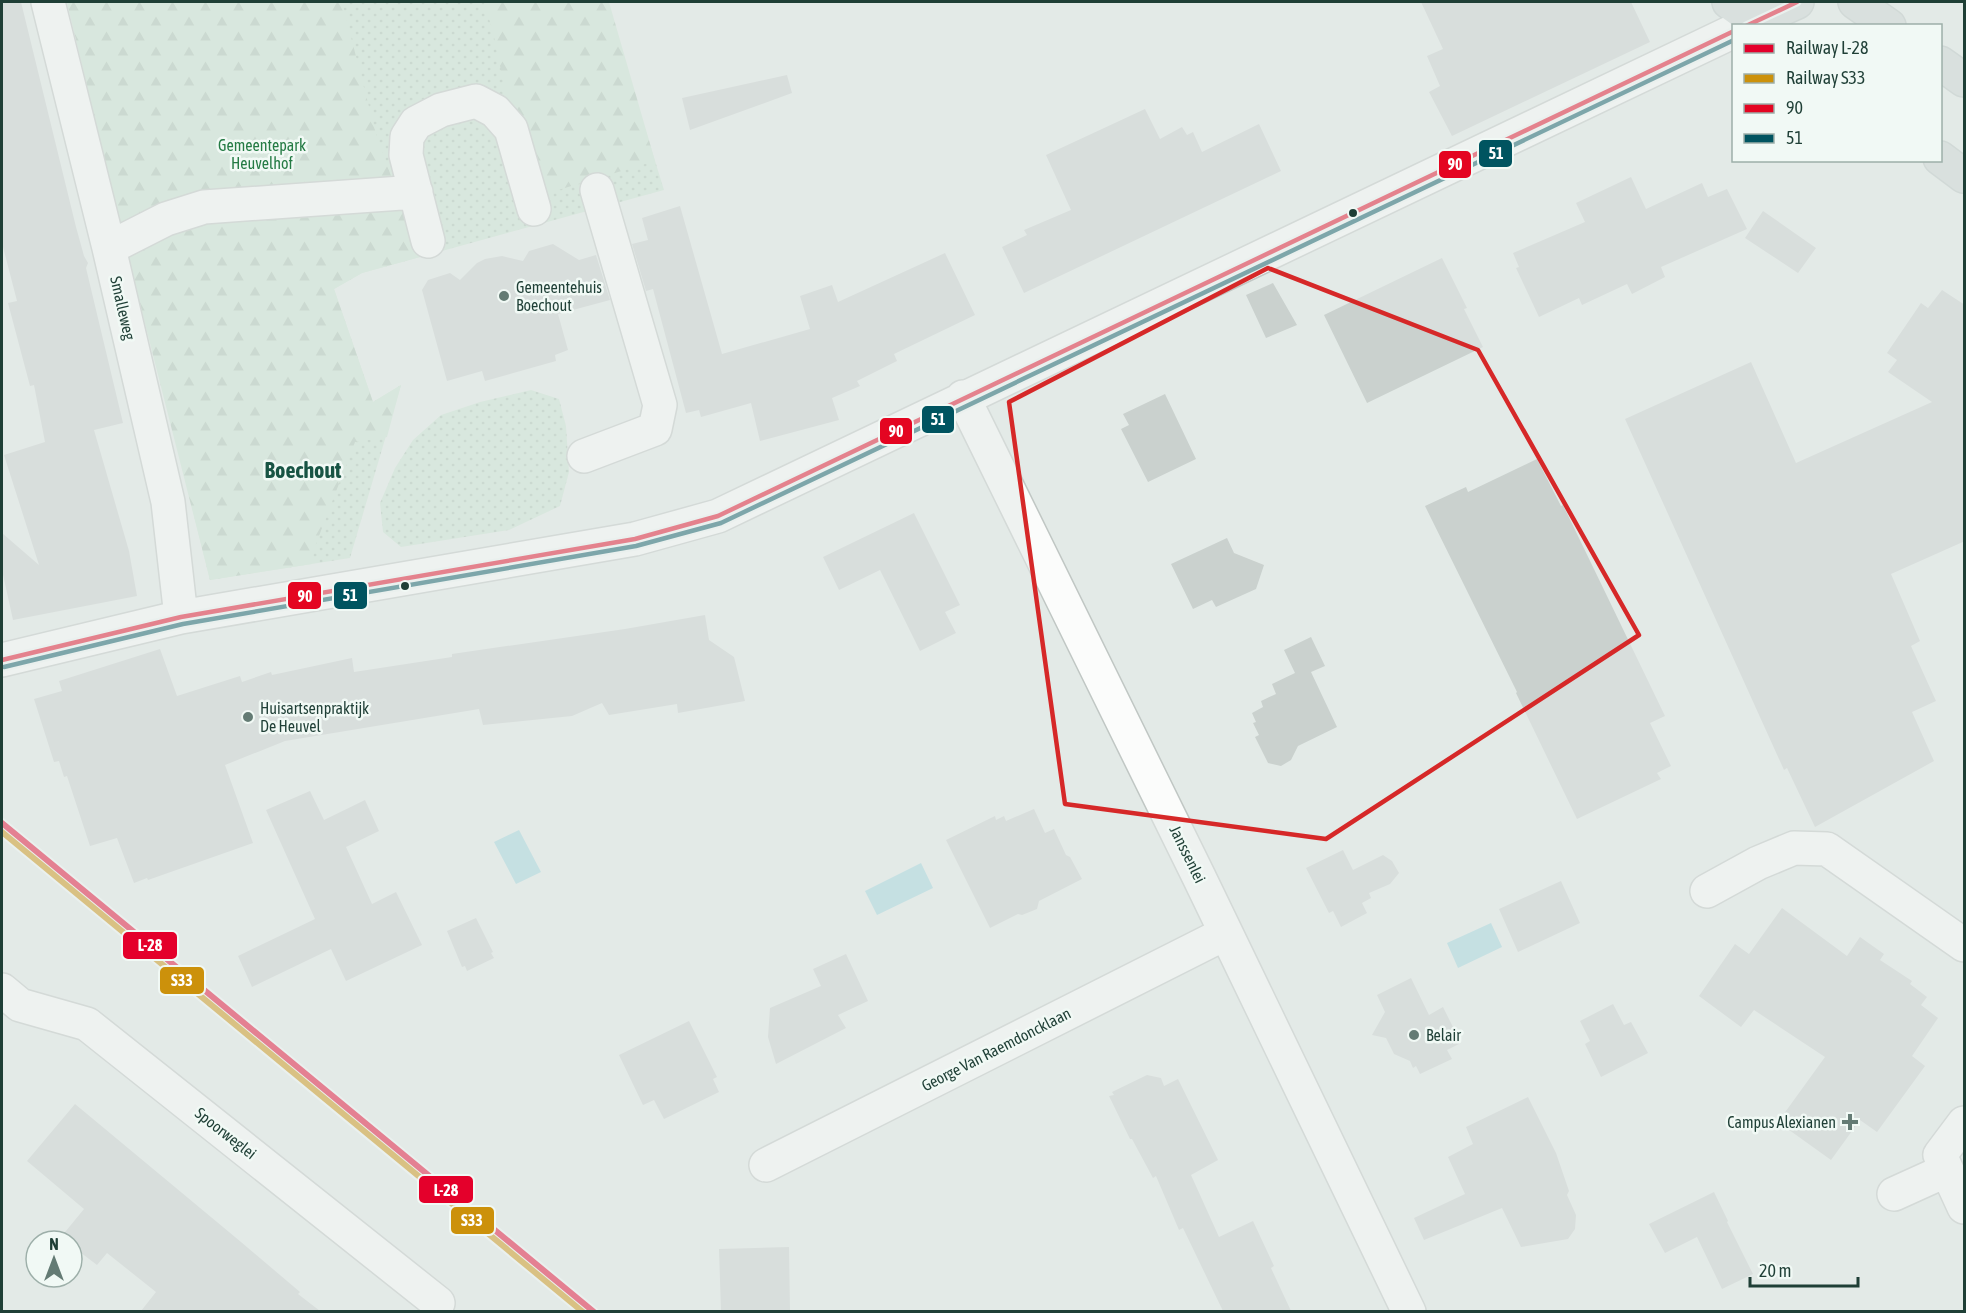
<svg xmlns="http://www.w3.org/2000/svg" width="1966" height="1313" font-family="'Asap Condensed',sans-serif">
<defs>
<pattern id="green-dots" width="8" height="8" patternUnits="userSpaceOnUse" patternTransform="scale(1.5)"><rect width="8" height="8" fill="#cbe5d2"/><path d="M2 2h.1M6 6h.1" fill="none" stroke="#aec6b5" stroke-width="1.8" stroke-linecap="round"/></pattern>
<pattern id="forest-firs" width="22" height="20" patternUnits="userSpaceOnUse" patternTransform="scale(1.5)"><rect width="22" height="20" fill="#cbe5d2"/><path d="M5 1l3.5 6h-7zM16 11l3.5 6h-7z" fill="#aec6b5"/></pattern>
</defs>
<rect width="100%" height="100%" fill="#e3eae7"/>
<path fill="url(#green-dots)" d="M67 2H606L664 190 362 273 334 289 373 402 401 385 350 558 210 580Z
M531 390 559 399 566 426 569 472 560 506 509 530 401 547 383 532 380 503 395 468 413 440 441 415 480 402Z"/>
<path fill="url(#forest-firs)" d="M67 2H342L376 134 420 257 362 273 334 289 373 402 401 385 387 437 355 442 314 549 312 564 210 580 121 229Z
M484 2H609L655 161 538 196 505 90 493 32Z"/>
<path fill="#9fd6dc" d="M519 830 541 872 516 884 494 842Z
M921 863 933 888 877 915 865 891Z
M1491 923 1502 947 1458 968 1447 943Z"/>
<path fill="#cad1ce" d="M2 2H21L76 227 84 256 88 263 86 268 123 423 94 430 129 551 137 596 13 620 2 570V533L39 565 4 455 45 442 34 385 30 386 8 303 17 301 2 243Z
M1421 2H1631L1650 42 1452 136 1429 92 1440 86 1427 56 1443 49Z
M787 75 792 93 690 130 682 98Z
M1145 109 1160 139 1182 127 1187 135 1193 132 1202 152 1259 124 1281 171 1024 293 1002 247 1027 235 1024 230 1071 210 1046 155Z
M1631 177 1646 209 1702 183 1708 197 1727 189 1747 229 1661 267 1665 277 1632 294 1627 284 1582 305 1579 298 1539 317 1516 268 1519 267 1513 253 1585 222 1576 203Z
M680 206 722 354 810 329 800 296 832 285 838 302 945 253 975 315 894 354 897 361 857 381 860 386 832 398 839 420 760 441 751 403 701 417 699 410 686 413 653 289 646 291 632 244 648 240 642 218Z
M1763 211 1816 248 1798 273 1745 238Z
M553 244 579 260 596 255 610 300 558 314 568 350 555 355 556 361 485 381 482 371 447 381 422 290 428 280 450 273 460 280 477 263 485 259 502 256 523 261 529 251Z
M1442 258 1467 308 1464 309 1483 347 1367 403 1324 315Z
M1273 283 1297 325 1266 338 1246 295Z
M1942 290 1965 305V541L1891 574 1920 641 1911 646 1936 701 1912 712 1934 761 1815 827 1787 768 1784 770 1625 419 1751 362 1796 463 1932 402 1888 372 1897 360 1887 353 1921 303 1928 308Z
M1165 394 1196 459 1148 482 1121 429 1129 425 1123 414Z
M1537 459 1561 506 1563 505 1665 716 1650 723 1671 766 1657 773 1661 779 1577 819 1516 693 1517 692 1425 506 1466 487 1468 492Z
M914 513 960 605 945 612 956 633 920 651 880 570 839 590 823 557Z
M1227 538 1234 553 1264 565 1256 589 1216 607 1212 600 1193 609 1171 564Z
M705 615 709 640 734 657 745 701 678 713 677 704 609 715 602 703 572 716 483 725 479 709 285 741 225 765 253 843 148 880 147 878 134 883 117 838 90 846 67 776 64 777 59 761 54 762 34 699 62 691 59 681 160 649 177 696 240 676 242 682 271 672 272 675 352 658 354 672 452 657V654L625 629Z
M1311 637 1325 666 1311 672 1337 727 1298 746 1291 760 1281 766 1268 763 1255 737 1259 735 1253 723 1256 722 1252 713 1263 707 1261 701 1276 694 1272 684 1295 673 1284 650Z
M310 791 324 820 365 800 379 831 346 847 372 904 396 892 422 945 346 981 331 949 252 987 238 956 315 919 266 810Z
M1034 809 1045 833 1054 829 1066 855 1070 857 1082 879 1039 901 1037 909 1022 915 1018 914 990 928 946 840 995 816 996 820 1004 816 1006 821Z
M1343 850 1353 870 1383 855 1392 861 1399 873 1390 884 1369 893 1371 898 1362 903 1367 913 1341 927 1333 911 1329 913 1306 868Z
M1561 881 1580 923 1518 952 1499 909Z
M1782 908 1847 956 1860 937 1884 954 1880 960 1912 981 1910 984 1927 997 1921 1005 1938 1018 1912 1056 1925 1066 1877 1132 1860 1120 1831 1160 1778 1122 1825 1057 1754 1010 1741 1027 1699 996 1735 944 1749 954Z
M476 918 493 952 491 953 494 958 467 971 465 966 462 967 447 931Z
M846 954 868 1001 838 1015 846 1028 776 1064 768 1037 770 1008 821 986 813 969Z
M1411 978 1429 1015 1443 1007 1461 1043 1447 1050 1452 1059 1420 1074 1416 1066 1413 1068 1410 1061 1394 1054 1386 1038 1372 1035 1385 1012 1377 995Z
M1613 1004 1624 1025 1631 1022 1648 1053 1601 1077 1585 1044 1590 1041 1580 1021Z
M689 1021 717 1077 713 1079 719 1092 664 1119 654 1100 643 1105 619 1055Z
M1147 1075 1161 1078 1164 1086 1178 1079 1218 1160 1191 1175 1219 1237 1253 1221 1274 1266 1271 1268 1291 1311H1223L1183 1228 1179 1230 1156 1176 1153 1178 1132 1139H1130L1109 1096 1114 1095 1112 1092Z
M1528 1097 1556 1153 1569 1191 1567 1195 1576 1215 1575 1229 1568 1239 1521 1247 1502 1208 1424 1240 1414 1218 1465 1194 1448 1157 1473 1144 1466 1127Z
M75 1104 241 1242 300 1292 298 1294 320 1311H141L156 1292 107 1253 97 1265 72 1246V1241H66L61 1237 84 1209 27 1161Z
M1714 1192 1728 1221 1727 1222 1753 1274 1722 1289 1697 1237 1665 1253 1649 1224Z
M789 1247 790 1311H721L719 1249Z"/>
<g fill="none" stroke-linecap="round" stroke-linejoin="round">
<defs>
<path id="minor" d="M48 2 109 248 168 502 181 617
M428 241 406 155 407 137 416 123 441 110 476 101 495 111 511 129 534 209
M109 248 166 219 204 207 416 192
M963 397 1199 877 1409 1312
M584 456 655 429 660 405 597 190
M2 660 181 617 635 539 718 516 1734 31
M1707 891 1758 863 1794 848 1827 849 1964 945
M2 990 20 1005 87 1024 438 1303
M1964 1123 1940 1155 1964 1207
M766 1165 1226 933
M1894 1194 1947 1170"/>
<path id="major" d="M1729 2 1762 26
M1855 2 1889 26
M1755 21 1797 2
M1940 63 1964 80
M1940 158 1964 176"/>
</defs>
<use href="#minor" stroke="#c0c7c4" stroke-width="36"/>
<use href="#major" stroke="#bbc6c3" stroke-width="36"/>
<use href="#minor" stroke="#fbfcfb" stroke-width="33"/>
<use href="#major" stroke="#ccd6d3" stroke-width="33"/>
<defs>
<path id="bus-1" d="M1746 26 1797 2
M2 660 181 617 635 539 718 516 1734 31"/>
<path id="bus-2" d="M4 667 183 624 636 546 721 523 1734 40"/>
</defs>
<use href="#bus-1" stroke="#f1f9f5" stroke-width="9"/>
<use href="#bus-2" stroke="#f1f9f5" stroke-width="9"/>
<use href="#bus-1" stroke="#e40521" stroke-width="4.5"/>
<use href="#bus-2" stroke="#005460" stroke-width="4.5"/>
<defs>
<path id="rail-1" d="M2 823 594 1312"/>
<path id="rail-2" d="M2 832 583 1312"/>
</defs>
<use href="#rail-1" stroke="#f1f9f5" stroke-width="10"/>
<use href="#rail-2" stroke="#f1f9f5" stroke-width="10"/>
<use href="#rail-1" stroke="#e4002b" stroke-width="6"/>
<use href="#rail-2" stroke="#cc910b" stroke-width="6"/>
</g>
<path d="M0 0H1966V1313H0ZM1268 268 1478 350 1639 635 1326 839 1065 804 1009 402Z" fill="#e3eae7" fill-opacity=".55" fill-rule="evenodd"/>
<path fill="none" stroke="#d62828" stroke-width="4.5" stroke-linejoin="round" d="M1268 268 1478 350 1639 635 1326 839 1065 804 1009 402Z"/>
<g fill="#1f3f36" stroke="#f1f9f5" stroke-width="2">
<circle cx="1353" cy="213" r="5"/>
<circle cx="405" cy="586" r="5"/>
</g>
<g fill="#647b74" stroke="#f1f9f5" stroke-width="2">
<circle cx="504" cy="296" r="6"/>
<circle cx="248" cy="717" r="6"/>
<circle cx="1414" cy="1035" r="6"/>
<path d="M1847 1113h6v6h6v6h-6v6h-6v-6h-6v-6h6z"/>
</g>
<g text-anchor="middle" stroke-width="5" stroke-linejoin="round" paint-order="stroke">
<g font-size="16" fill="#247b44" stroke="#f1f9f5">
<text x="262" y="151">Gemeentepark<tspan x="262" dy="18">Heuvelhof</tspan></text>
</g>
<g font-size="16" fill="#1f3f36" stroke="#f1f9f5" text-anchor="start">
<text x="516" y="293">Gemeentehuis<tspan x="516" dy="18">Boechout</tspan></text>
<text x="260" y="714">Huisartsenpraktijk<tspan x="260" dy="18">De Heuvel</tspan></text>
<text x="1426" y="1041">Belair</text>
<text x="1836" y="1128" text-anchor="end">Campus Alexianen</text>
</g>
<g font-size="16" fill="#1f3f36" stroke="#f1f9f5">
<text transform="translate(123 308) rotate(77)" y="6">Smalleweg</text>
<text transform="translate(1188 854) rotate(64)" y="6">Janssenlei</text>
<text transform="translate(996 1049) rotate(-27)" y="6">George Van Raemdoncklaan</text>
<text transform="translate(226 1133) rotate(38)" y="6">Spoorweglei</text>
</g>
<g font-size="22" font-weight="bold" fill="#185444" stroke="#f1f9f5">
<text x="303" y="478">Boechout</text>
</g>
</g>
<g stroke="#f1f9f5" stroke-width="2">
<rect x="1478" y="139" width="35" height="29" rx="6" fill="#005460"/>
<rect x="1438" y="150" width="34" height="29" rx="6" fill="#e40521"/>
<rect x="921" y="405" width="34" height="29" rx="6" fill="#005460"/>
<rect x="879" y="417" width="34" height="28" rx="6" fill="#e40521"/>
<rect x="333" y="581" width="35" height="29" rx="6" fill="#005460"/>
<rect x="287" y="581" width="35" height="29" rx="6" fill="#e40521"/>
<rect x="122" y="931" width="56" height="29" rx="6" fill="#e4002b"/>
<rect x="159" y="966" width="46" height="29" rx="6" fill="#cc910b"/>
<rect x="418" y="1175" width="56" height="29" rx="6" fill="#e4002b"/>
<rect x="450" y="1206" width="45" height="29" rx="6" fill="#cc910b"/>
</g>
<g font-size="16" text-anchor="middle" font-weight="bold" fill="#fff">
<text x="1496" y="159">51</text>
<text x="1455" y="170">90</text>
<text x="938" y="425">51</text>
<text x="896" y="437">90</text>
<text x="350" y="601">51</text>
<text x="305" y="602">90</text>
<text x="150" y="951">L-28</text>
<text x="182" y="986">S33</text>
<text x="446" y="1196">L-28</text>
<text x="472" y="1226">S33</text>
</g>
<rect width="1966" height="1313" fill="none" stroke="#1f3f36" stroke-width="6"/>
<rect x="1732" y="24" width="210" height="138" fill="#f1f9f5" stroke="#9dafa9" stroke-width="1.5"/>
<rect x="1744" y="44" width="30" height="9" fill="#e4002b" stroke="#9dafa9" stroke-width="1.5"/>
<text x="1786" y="54" font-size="18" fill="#1f3f36">Railway L-28</text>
<rect x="1744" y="74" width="30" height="9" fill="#cc910b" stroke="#9dafa9" stroke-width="1.5"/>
<text x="1786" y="84" font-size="18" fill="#1f3f36">Railway S33</text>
<rect x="1744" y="104" width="30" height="9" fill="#e40521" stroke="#9dafa9" stroke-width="1.5"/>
<text x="1786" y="114" font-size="18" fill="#1f3f36">90</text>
<rect x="1744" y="134" width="30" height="9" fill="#005460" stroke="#9dafa9" stroke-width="1.5"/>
<text x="1786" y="144" font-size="18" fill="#1f3f36">51</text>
<g transform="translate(54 1259)"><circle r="28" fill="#f1f9f5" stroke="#9dafa9" stroke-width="1.5"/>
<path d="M0-4.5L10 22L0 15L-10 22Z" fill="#647b74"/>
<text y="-9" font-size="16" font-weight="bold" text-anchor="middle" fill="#1f3f36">N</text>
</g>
<path d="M1750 1277v9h108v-9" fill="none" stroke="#1f3f36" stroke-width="3"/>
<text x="1759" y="1277" font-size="18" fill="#1f3f36" stroke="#f1f9f5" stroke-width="4.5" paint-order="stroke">20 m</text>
</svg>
